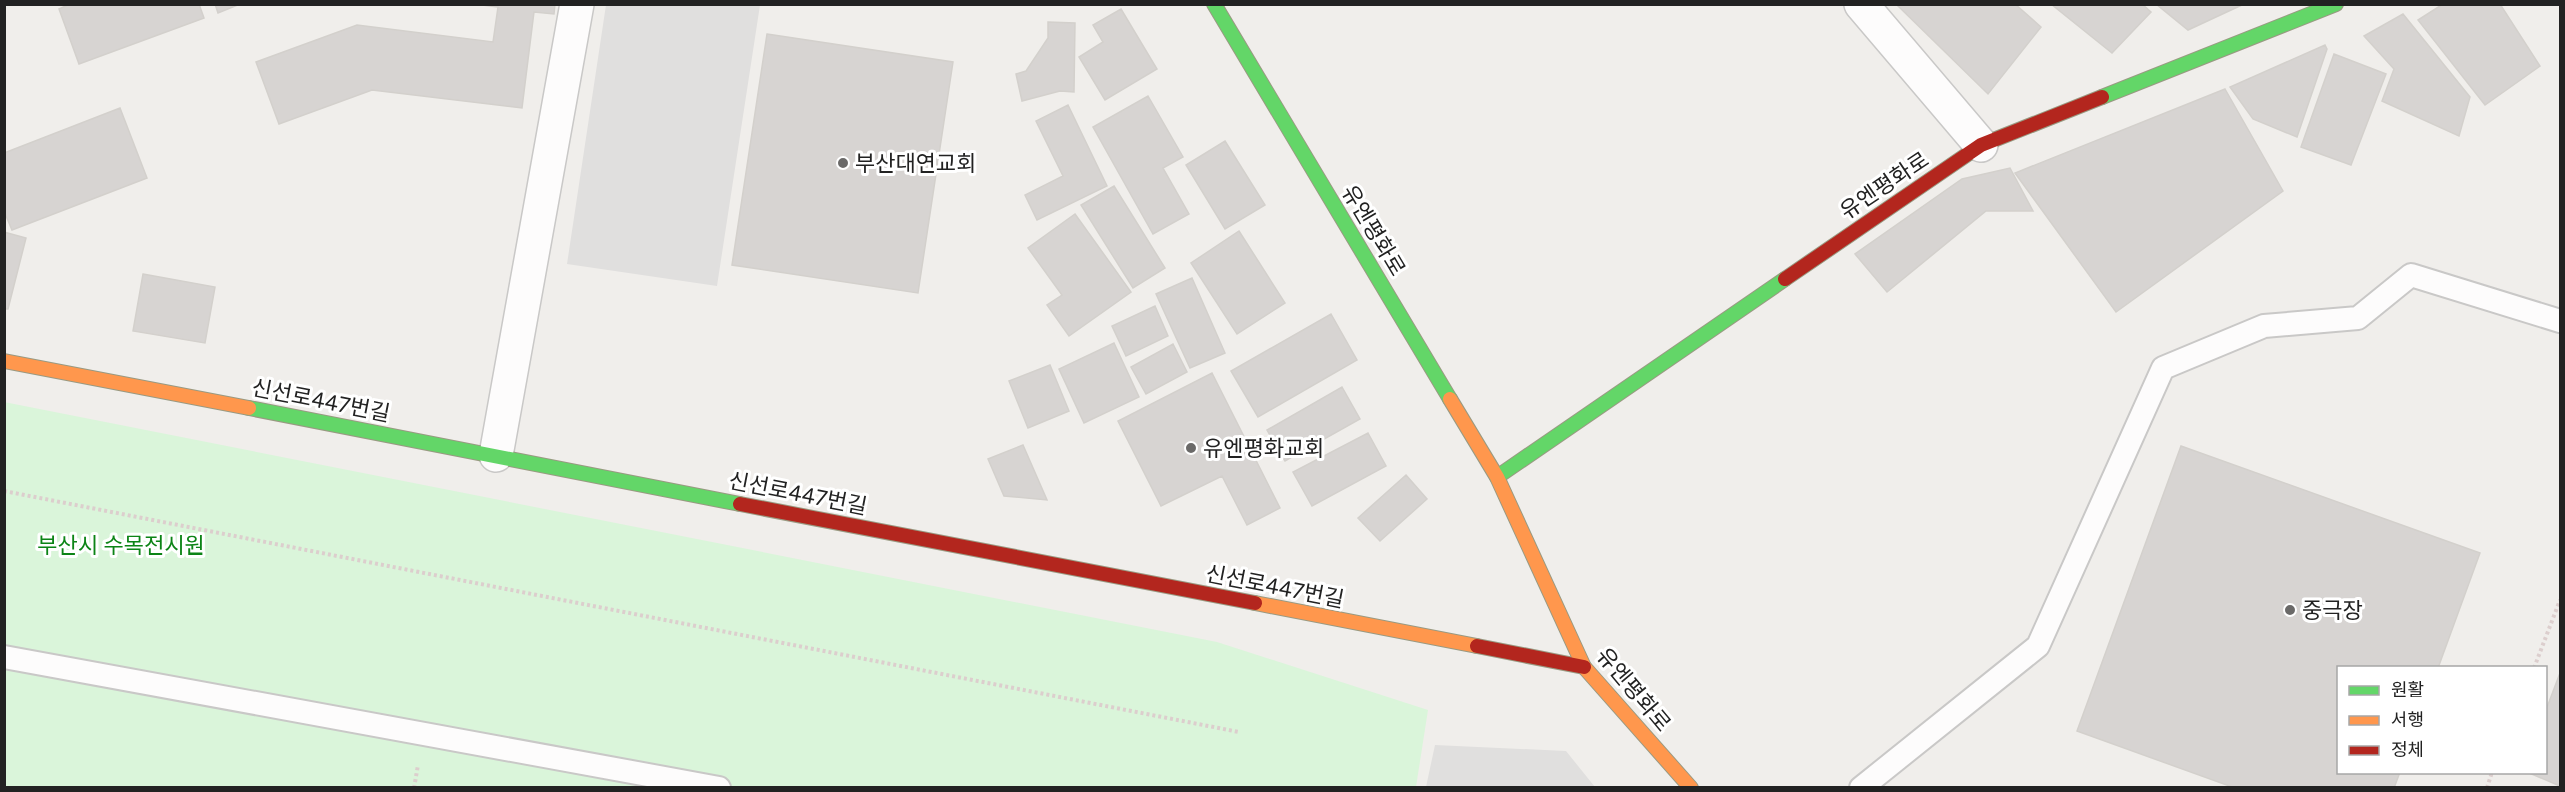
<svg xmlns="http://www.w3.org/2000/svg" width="2565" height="792" font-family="Figtree,'Noto Sans KR',sans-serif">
<rect width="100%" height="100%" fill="#f0eeeb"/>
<path fill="#daf5da" d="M4 402 1217 642 1428 710 1416 787H5Z"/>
<path fill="#e0dfde" d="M606 5H760L717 286 567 264Z
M1435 745 1566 751 1595 787H1426Z"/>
<path fill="#d7d4d2" stroke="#d3d0cc" stroke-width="1.5" d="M70 4H199L204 18 79 64 59 9Z
M215 4H240L218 13Z
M474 4H555L554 14 534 12 522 108 372 90 279 124 256 62 357 25 493 42 498 7Z
M1896 4H2015L2041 27 1988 94Z
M2051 4H2142L2151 12 2112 53Z
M2156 4H2244L2188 30Z
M2443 4H2500L2540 66 2485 105 2418 20Z
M1121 9 1157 69 1105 100 1079 57 1103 42 1093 25Z
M2403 14 2470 97 2459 136 2382 101 2394 69 2364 36Z
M1048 22 1075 23 1074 92 1060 91 1022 101 1016 74 1026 71 1048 38Z
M767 34 953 62 918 293 732 265Z
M2325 45 2327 49 2297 137 2253 119 2230 87Z
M2334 54 2386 74 2351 165 2301 147Z
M2225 89 2283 191 2116 312 2015 173Z
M1148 96 1183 157 1163 168 1189 214 1153 234 1093 127Z
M1068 105 1107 186 1037 220 1025 195 1063 176 1036 121Z
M120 108 147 178 12 230 4 211V153Z
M1225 141 1265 205 1225 229 1186 165Z
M2010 168 2033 211H1986L1887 292 1855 254 1962 179Z
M1114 186 1165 268 1133 288 1081 205Z
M1075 214 1131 292 1069 336 1047 305 1062 295 1028 248Z
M1239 231 1285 303 1237 334 1191 263Z
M4 232 26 238 8 309H4Z
M143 274 215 287 205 343 133 331Z
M1192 278 1225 353 1190 368 1156 294Z
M1155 306 1168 336 1126 356 1112 326Z
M1331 314 1357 360 1258 417 1231 371Z
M1114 343 1139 397 1084 423 1059 369Z
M1173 344 1187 372 1146 394 1131 367Z
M1050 365 1069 411 1028 428 1009 381Z
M1212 373 1280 508 1247 525 1222 476 1161 506 1118 421Z
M1342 387 1360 419 1285 461 1267 430Z
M1368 433 1386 466 1312 506 1293 472Z
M1023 445 1047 500 1004 496 988 459Z
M2181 446 2480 553 2438 668H2338V772H2400L2394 788H2235L2077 731Z
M1406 475 1427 499 1380 541 1358 518Z
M2560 673V786L2527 772H2546V710Z"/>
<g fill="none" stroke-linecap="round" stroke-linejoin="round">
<defs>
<path id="lane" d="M4 657 719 788
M1861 788 2038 646 2163 368 2264 326 2358 318 2411 275 2560 321"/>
<path id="street" d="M1861 4 1981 145
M496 455 577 4"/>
<path id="fast" d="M1214 4 1450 399
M2102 97 2336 4
M249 408 740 504
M1497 477 1785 279"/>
<path id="slow" d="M4 361 249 408
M1450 399 1497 477 1584 667 1691 788
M1255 603 1477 646"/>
<path id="jam" d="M1785 279 1981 145 2102 97
M740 504 1255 603
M1477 646 1584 667"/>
</defs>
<use href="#lane" stroke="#c9c8c7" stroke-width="26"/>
<use href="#street" stroke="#c9c8c7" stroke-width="36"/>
<use href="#fast" stroke="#999a82" stroke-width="16"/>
<use href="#slow" stroke="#999a82" stroke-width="16"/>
<use href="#jam" stroke="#999a82" stroke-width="16"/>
<path stroke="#dccecd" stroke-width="4" stroke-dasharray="3 3" stroke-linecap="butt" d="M4 491 1239 732
M2534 668 2560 600
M414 788 418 765
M2487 788 2492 772"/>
<use href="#lane" stroke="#fdfcfc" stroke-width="22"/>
<use href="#street" stroke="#fdfcfc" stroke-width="33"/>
<use href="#fast" stroke="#63d668" stroke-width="14"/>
<use href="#slow" stroke="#ff974d" stroke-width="14"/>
<use href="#jam" stroke="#b3261e" stroke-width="14"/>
</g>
<g fill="#6a6968" stroke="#fff" stroke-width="2">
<circle cx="843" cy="163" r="6"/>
<circle cx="1191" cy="448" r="6"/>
<circle cx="2290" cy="610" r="6"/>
</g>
<g text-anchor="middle" stroke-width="6" stroke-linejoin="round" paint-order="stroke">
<g font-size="22" fill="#222" stroke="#fff" text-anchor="start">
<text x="855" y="171">부산대연교회</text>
<text x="1203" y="456">유엔평화교회</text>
<text x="2302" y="618">중극장</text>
</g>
<g font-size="22" fill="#222" stroke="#fff">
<text transform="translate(1884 185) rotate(-34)" y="8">유엔평화로</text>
<text transform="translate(1374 230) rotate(59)" y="8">유엔평화로</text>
<text transform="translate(321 400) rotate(11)" y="8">신선로447번길</text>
<text transform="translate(798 493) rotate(11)" y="8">신선로447번길</text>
<text transform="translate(1275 586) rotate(11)" y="8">신선로447번길</text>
<text transform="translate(1634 689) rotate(50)" y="8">유엔평화로</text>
</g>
<g font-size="22" fill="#0c8416" stroke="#fff">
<text x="121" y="553">부산시 수목전시원</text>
</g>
</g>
<rect width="2565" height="792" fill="none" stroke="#222222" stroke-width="12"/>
<rect x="2337" y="666" width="210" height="108" fill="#ffffff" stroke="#a7a7a7" stroke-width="1.5"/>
<rect x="2349" y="686" width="30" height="9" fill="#63d668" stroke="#a7a7a7" stroke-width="1.5"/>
<text x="2391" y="696" font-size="18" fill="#222222">원활</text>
<rect x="2349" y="716" width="30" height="9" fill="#ff974d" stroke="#a7a7a7" stroke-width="1.5"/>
<text x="2391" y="726" font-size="18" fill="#222222">서행</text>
<rect x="2349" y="746" width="30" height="9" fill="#b3261e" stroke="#a7a7a7" stroke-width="1.5"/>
<text x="2391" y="756" font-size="18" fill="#222222">정체</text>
</svg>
